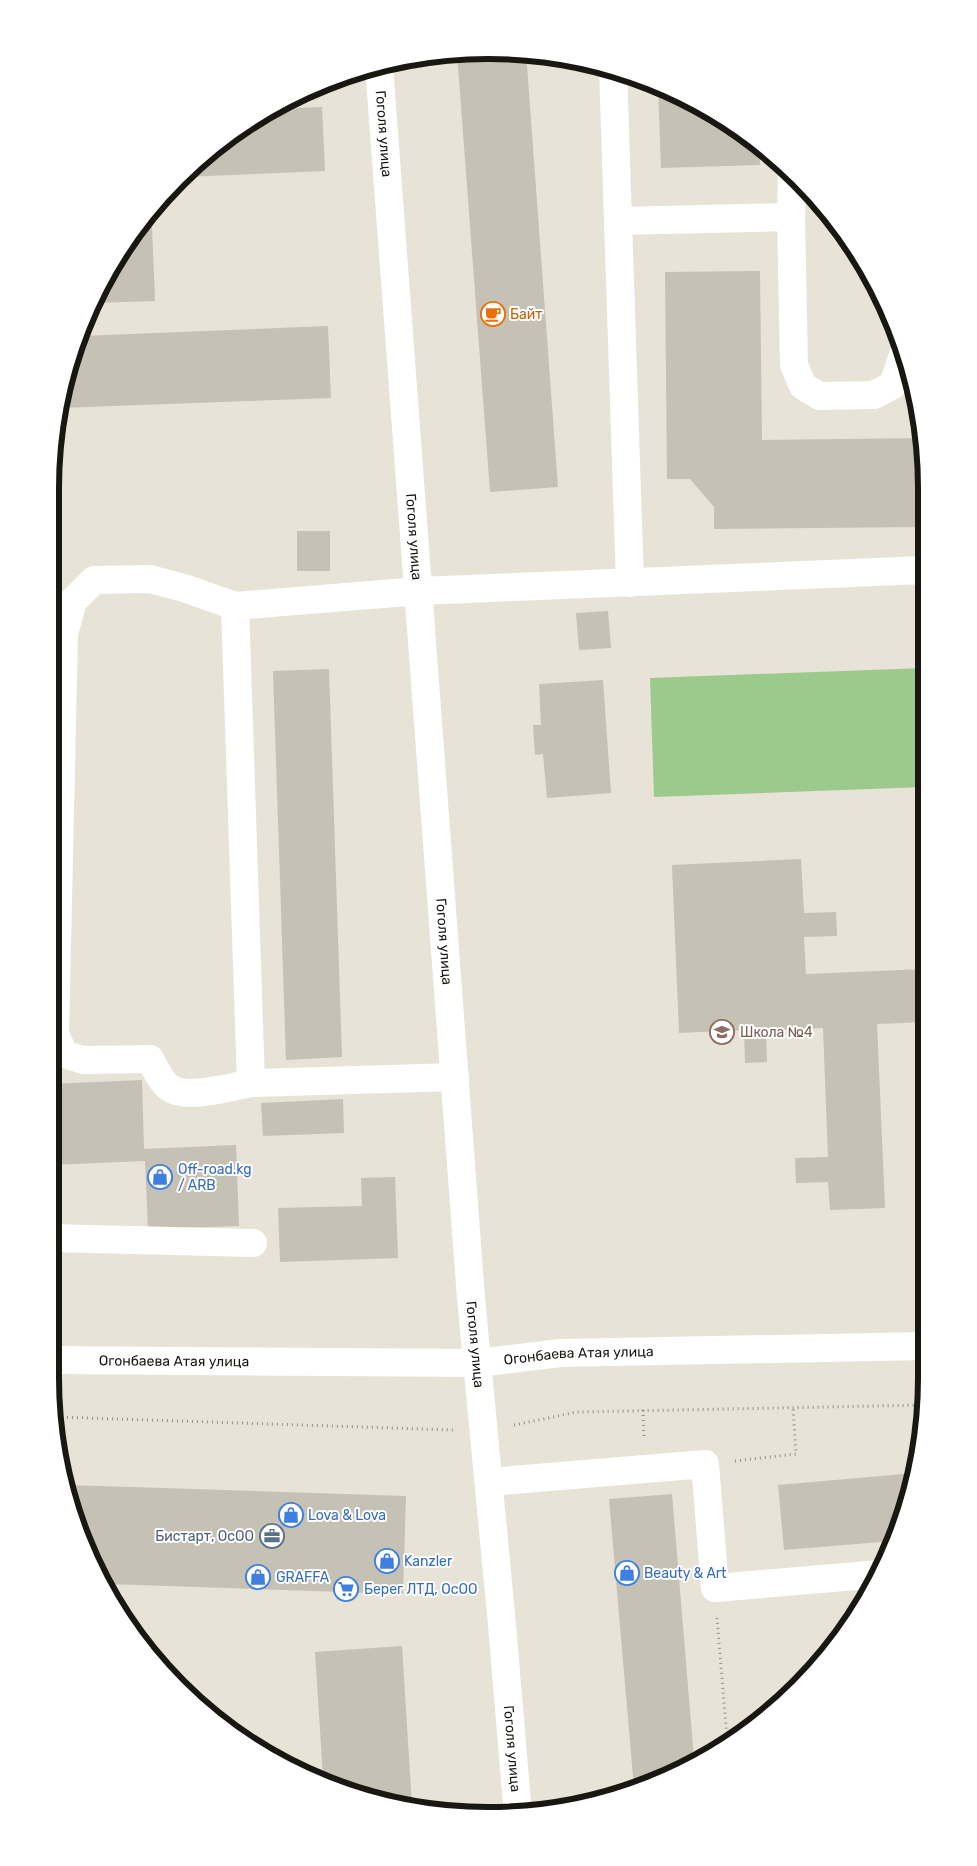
<svg xmlns="http://www.w3.org/2000/svg" width="977" height="1866" font-family="Rubik,sans-serif">
<rect width="100%" height="100%" fill="#e7e3d6"/>
<path fill="#9cc98d" d="M924 668V787L654 797 650 678Z"/>
<path fill="#c5c1b4" d="M517 51 526 52 558 487 490 492 457 53Z
M658 86 683 95 759 146 760 165 661 168Z
M322 107 325 171 183 177 200 159 269 109Z
M137 227H152L155 301 92 303 95 294Z
M760 271 762 440 923 438V527L714 529V507L690 479H667L665 272Z
M328 326 331 398 59 408 65 375 80 336Z
M297 531H330V571H297Z
M608 611 611 648 579 650 576 613Z
M329 669 342 1057 286 1060 273 671Z
M603 680 611 793 547 798 543 754 535 755 533 725H541L539 684Z
M801 859 804 913 836 912 837 936 804 937 806 974 925 969V1022L877 1024 885 1208 830 1210 828 1182 796 1183 795 1158 828 1157 823 1028 766 1031 767 1062 745 1063 744 1030 679 1033 672 865Z
M142 1080 144 1149 236 1145 239 1226 148 1229 145 1161 50 1165V1084Z
M343 1099 344 1133 263 1136 261 1103Z
M395 1177 398 1258 280 1262 278 1208 362 1206 361 1178Z
M915 1473 912 1491 893 1541 784 1550 778 1485Z
M68 1485 406 1496 403 1594 108 1584 73 1519Z
M672 1494 694 1759 657 1783 634 1788 609 1499Z
M402 1646 412 1805 375 1801 323 1777 315 1652Z"/>
<g fill="none" stroke-linecap="round" stroke-linejoin="round">
<path stroke="#939187" stroke-width="3" stroke-dasharray="1 4" stroke-linecap="butt" d="M643 1410 644 1439
M57 1417 453 1430
M514 1425 577 1412 926 1405
M735 1461 796 1454 793 1408
M717 1618 727 1738"/>
<g stroke="#fff" stroke-width="28">
<path id="s1" d="M379 66 471 1298 502 1625 518 1815"/>
<path d="M613 69 630 583"/>
<path d="M792 174 791 217 794 365 803 386 819 396 874 395 893 385 903 355"/>
<path d="M618 221 791 217"/>
<path d="M235 606 184 588 150 579 94 580 73 601 64 634 55 1034 64 1054 83 1060 150 1059C155 1068 161 1082 170 1088 187 1100 231 1087 251 1083L235 606 419 591 924 570"/>
<path d="M251 1083 455 1077"/>
<path d="M50 1238 253 1243"/>
<path id="s2" d="M50 1360 478 1363 560 1353 926 1346"/>
<path d="M489 1482 705 1464 715 1588 880 1574"/>
</g>
</g>
<defs>
<symbol id="cafe-ring" viewBox="-11 -11 22 22"><circle r="9.5" fill="#fff" stroke="#e8710a" stroke-width="1.5"/><path d="M-5.5-4.5H6V0H3Q3 3.5 0 3.5H-2.5Q-5.5 3.5-5.5 0ZM3-3.2v2h1.7v-2ZM-6 4.5H4V6H-6Z" fill="#e8710a"/></symbol>
<symbol id="school-ring" viewBox="-11 -11 22 22"><circle r="9.5" fill="#fff" stroke="#8d6e63" stroke-width="1.5"/><path d="M0-5L7-2L0 1L-7-2ZM-4 1L0 2.5L4 1V4Q0 6-4 4Z" fill="#8d6e63"/></symbol>
<symbol id="shop-ring" viewBox="-11 -11 22 22"><circle r="9.5" fill="#fff" stroke="#3f7fe0" stroke-width="1.5"/><path d="M-5-2.5h2.3a2.7 3.5 0 0 1 5.4 0H5L5.5 6h-11ZM-1.5-2.5h3a1.5 2.3 0 0 0-3 0Z" fill="#3f7fe0"/></symbol>
<symbol id="office-ring" viewBox="-11 -11 22 22"><circle r="9.5" fill="#fff" stroke="#5c6f8a" stroke-width="1.5"/><path d="M-6-3h4V-5.5h4V-3h4V5H-6ZM-1-4.5V-3h2v-1.5ZM-6 0V1H6V0Z" fill="#5c6f8a"/></symbol>
<symbol id="supermarket-ring" viewBox="-11 -11 22 22"><circle r="9.5" fill="#fff" stroke="#3f7fe0" stroke-width="1.5"/><path d="M-6-5.5h2.5l.6 2H6L4.5 2H-2.5L-4.4-4H-6ZM-1.5 3.2a1.3 1.3 0 1 0 .1 0ZM3 3.2a1.3 1.3 0 1 0 .1 0Z" fill="#3f7fe0"/></symbol>
</defs>
<g fill-rule="evenodd">
<use href="#cafe-ring" x="479" y="300" width="28" height="28"/>
<use href="#school-ring" x="708" y="1018" width="28" height="28"/>
<use href="#shop-ring" x="146" y="1163" width="28" height="28"/>
<use href="#shop-ring" x="277" y="1501" width="28" height="28"/>
<use href="#office-ring" x="258" y="1522" width="28" height="28"/>
<use href="#shop-ring" x="373" y="1547" width="28" height="28"/>
<use href="#shop-ring" x="613" y="1559" width="28" height="28"/>
<use href="#shop-ring" x="244" y="1563" width="28" height="28"/>
<use href="#supermarket-ring" x="332" y="1575" width="28" height="28"/>
</g>
<g text-anchor="middle" stroke-width="4" stroke-linejoin="round" paint-order="stroke">
<g font-size="14" fill="#181712" stroke="#fff">
<text dy="5" stroke="none"><textPath href="#s1" startOffset="68">Гоголя улица</textPath></text>
<text dy="5" stroke="none"><textPath href="#s1" startOffset="472">Гоголя улица</textPath></text>
<text dy="5" stroke="none"><textPath href="#s1" startOffset="878">Гоголя улица</textPath></text>
<text dy="5" stroke="none"><textPath href="#s1" startOffset="1282">Гоголя улица</textPath></text>
<text dy="5" stroke="none"><textPath href="#s2" startOffset="529">Огонбаева Атая улица</textPath></text>
<text dy="5" stroke="none"><textPath href="#s2" startOffset="124">Огонбаева Атая улица</textPath></text>
<text dy="5" stroke="none"><textPath href="#s1" startOffset="1688">Гоголя улица</textPath></text>
</g>
<g font-size="14" fill="#c56008" stroke="#fff" text-anchor="start">
<text x="510" y="319">Байт</text>
</g>
<g font-size="14" fill="#785e54" stroke="#fff" text-anchor="start">
<text x="740" y="1037">Школа №4</text>
</g>
<g font-size="14" fill="#366cbe" stroke="#fff" text-anchor="start">
<text x="178" y="1174">Off-road.kg<tspan x="178" dy="16">/ ARB</tspan></text>
<text x="308" y="1520">Lova &amp; Lova</text>
<text x="404" y="1566">Kanzler</text>
<text x="644" y="1578">Beauty &amp; Art</text>
<text x="276" y="1582">GRAFFA</text>
<text x="364" y="1594">Берег ЛТД, ОсОО</text>
</g>
<g font-size="14" fill="#4e5e75" stroke="#fff" text-anchor="end">
<text x="254" y="1541">Бистарт, ОсОО</text>
</g>
</g>
<path d="M0 0H977V1866H0ZM488 59H489A429 429 0 0 1 918 488V1378A429 429 0 0 1 489 1807H488A429 429 0 0 1 59 1378V488A429 429 0 0 1 488 59Z" fill="#fff" fill-rule="evenodd"/>
<path fill="none" stroke="#181712" stroke-width="6" d="M488 59H489A429 429 0 0 1 918 488V1378A429 429 0 0 1 489 1807H488A429 429 0 0 1 59 1378V488A429 429 0 0 1 488 59Z"/>
</svg>
